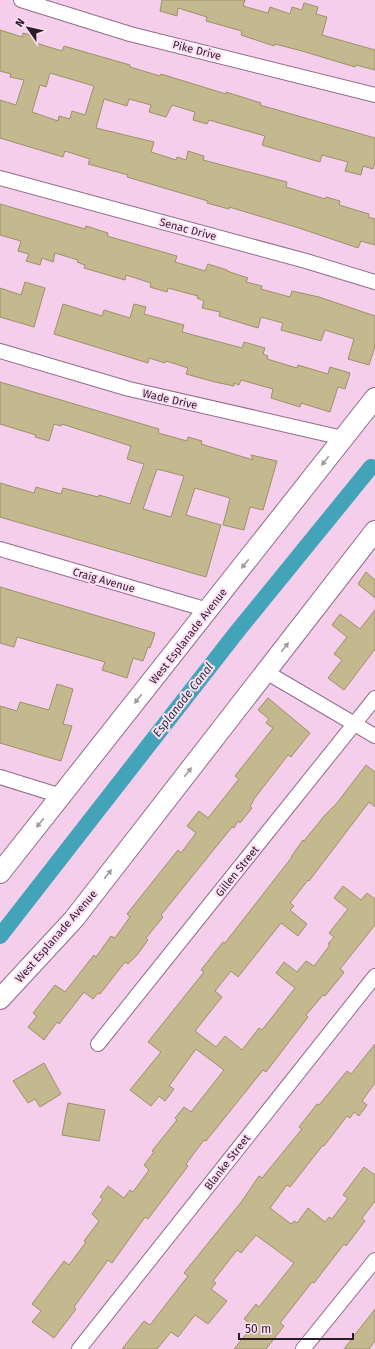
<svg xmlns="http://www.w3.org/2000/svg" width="375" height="1349" font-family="'Fira Sans',sans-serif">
<rect width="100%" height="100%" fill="#f5ceeb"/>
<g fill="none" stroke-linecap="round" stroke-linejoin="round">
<path stroke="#43a4b9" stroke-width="16" d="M0 936 236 633 371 467"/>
</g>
<path fill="#c4b98e" stroke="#9c9067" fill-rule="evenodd" d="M162 0H245L243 6 268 13 270 7 290 14 292 7 302 10 304 3 318 7 316 14 327 17 322 35 375 50V70L356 65 355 67 302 51 275 44 274 46 241 35 242 31 206 21 207 17 178 8 177 16 160 11Z
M0 30 22 37 23 33 38 37 36 43 62 51 64 46 130 65V67L160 76 161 74 226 94V92L261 103 260 105 375 138V162L373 169 363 166 361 175 345 171 348 162 322 155 320 162 262 145 265 136 209 120 207 124 193 120 195 112 172 105 166 117 149 112 151 105 129 99 127 106 104 99 96 128 154 142 151 152 176 160 177 157 186 160 188 151 204 156 203 160 287 182 286 187 325 199 326 197 340 201 339 205 369 214 368 217 375 219V245L361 241 358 248 299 228 229 207V209L207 203 208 201 127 177 128 175 88 164 90 159 65 151 63 157 0 138V100L16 105 24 80 10 77 11 74 0 71ZM50 73 94 86 85 115 72 111 70 119 59 116 58 121 32 112 40 85 46 87Z
M0 204 85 229 86 226 108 233 107 236 177 256 175 262 205 271 208 264 227 270V271L248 278 246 282 262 286 261 289 290 297 292 291 319 297 375 316V346L369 365 348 359 354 339 325 330 321 341 281 330 283 323 261 317 258 328 219 316 220 312 202 308 204 301 197 298 198 296 168 288 167 292 150 287 151 283 126 275 125 280 84 268 85 265 77 262 78 260 55 253 53 262 42 258 40 265 26 261 29 254 18 251 21 241 0 235Z
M25 282 45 288 34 327 0 317V288L21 295Z
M63 304 102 316 104 310 130 318 134 304 146 307 144 314 184 325 182 332 242 348 244 342 265 348 263 354 268 356 267 359 297 368 298 365 328 374 330 367 350 373 345 389 338 387 330 412 301 403 300 407 271 398 273 389 241 380 239 385 234 383V386L215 382 186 374 188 368 166 361 165 363 149 358 148 363 54 334Z
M0 382 159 429 158 433 187 441 188 437 202 441 201 444 253 460 251 455 277 461 263 510 250 507 244 530 223 525 230 498 195 488 186 515 221 525 206 577 0 517V483L34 493 36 487 61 494 63 488 98 497 99 495 130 504 144 464 127 459 131 446 62 424 61 426 54 424 49 441 35 437 36 435 0 424ZM157 469 184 476 171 517 143 509Z
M366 572 375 580V598L358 584Z
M0 587 155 633 150 648 148 647 143 661 133 658 127 678 102 670 105 662 17 637 14 647 0 643Z
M375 610V649L344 690 328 678 342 660 334 654 347 637 332 625 340 614 360 629Z
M57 684 73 689 63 724 72 726 61 761 0 743V706L17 711 20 702 49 710Z
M268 698 310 733 291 757 288 755 254 799 250 807 252 808 240 823 238 821 234 828 232 827 161 915 163 917 146 938 148 940 137 955 128 964 125 962 100 994 98 993 93 999 84 992 59 1024 57 1022 44 1040 28 1027 37 1016 33 1013 55 985 65 992 94 955 96 957 111 936 115 938 130 917 127 914 178 850 181 853 196 833 187 826 199 811 208 818 239 779 235 776 273 728 266 723 269 719 258 710Z
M366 765 375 772V807L369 802 309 881 308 880 290 903 294 906 290 910 307 924 298 936 281 923 238 977 231 971 215 991 222 997 195 1031 216 1047 225 1036 242 1050 259 1028 262 1030 295 988 276 973 284 962 297 972 306 961 314 966 330 945 328 944 334 937 329 933 348 909 334 898 343 886 361 900 367 893 375 899V925L340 969 344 972 342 975 325 996 323 995 306 1015 308 1017 266 1072 263 1070 206 1141 204 1140 186 1164 188 1166 148 1219 145 1217 112 1263 108 1260 74 1307 76 1309 54 1338 32 1322 41 1311 32 1304 64 1261 69 1265 86 1242 84 1241 99 1221 92 1214 103 1199 100 1197 108 1186 124 1198 130 1190 133 1192 149 1170 144 1165 154 1152 152 1151 177 1120 175 1118 184 1107 191 1112 224 1070 196 1049 169 1086 174 1089 165 1101 159 1096 151 1106 130 1090 161 1052 148 1042 204 972 201 970 223 942 225 943 292 857H291L303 840 304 841 325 815 337 803Z
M375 1044V1083L362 1101 367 1105 359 1116 354 1112 350 1118 347 1116 324 1146 323 1145 290 1187 287 1185 270 1208 291 1224 294 1221 297 1223 308 1208 325 1222 329 1217 332 1219 348 1198 343 1195 364 1167 375 1175V1201L362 1218 365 1221 346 1246 344 1244 314 1283 312 1282 280 1323 284 1326 266 1349H234L253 1326 244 1319 256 1304 259 1307 294 1263 256 1235 241 1253 237 1250 213 1281 216 1283 211 1289 227 1301 208 1324 195 1315 178 1337 171 1332 157 1349H122L144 1321 150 1325 188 1276 184 1273 242 1201 259 1176 262 1178 302 1129 299 1127 317 1104 319 1105 347 1071 351 1074Z
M44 1063 61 1094 40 1107 35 1099 28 1103 13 1081Z
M68 1103 105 1110 99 1141 62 1135Z
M375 1309V1341L369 1349H344Z"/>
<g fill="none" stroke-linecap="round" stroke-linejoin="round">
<defs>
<path id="street" d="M21 0 130 34 375 95
M0 178 306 261 375 282
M0 351 129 389 343 438
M0 549 208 610
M266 672 375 736
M0 777 61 796
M98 1044 375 698
M79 1349 375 976
M303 1349 375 1260"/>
<path id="secondary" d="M0 873 375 398
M0 999 74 919 375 531"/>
</defs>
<use href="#street" stroke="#906d88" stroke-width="16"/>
<use href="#secondary" stroke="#906d88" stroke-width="22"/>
<use href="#street" stroke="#fff" stroke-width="14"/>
<use href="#secondary" stroke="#fff" stroke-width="20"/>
</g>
<defs><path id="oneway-solid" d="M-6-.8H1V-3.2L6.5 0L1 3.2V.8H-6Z"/></defs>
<g fill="#a0999e">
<use href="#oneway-solid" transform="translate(325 461) rotate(128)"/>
<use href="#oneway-solid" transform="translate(245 564) rotate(128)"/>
<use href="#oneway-solid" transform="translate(285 647) rotate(-52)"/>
<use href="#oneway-solid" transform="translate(138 699) rotate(128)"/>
<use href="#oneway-solid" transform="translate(188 772) rotate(-52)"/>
<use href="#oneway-solid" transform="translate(40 823) rotate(128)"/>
<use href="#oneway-solid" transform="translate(108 874) rotate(-52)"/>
</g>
<g text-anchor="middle" stroke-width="4" stroke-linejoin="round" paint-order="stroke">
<g font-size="11" fill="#2b1d28" stroke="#fedef6">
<text transform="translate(197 50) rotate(14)" y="4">Pike Drive</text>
<text transform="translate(188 229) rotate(15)" y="4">Senac Drive</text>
<text transform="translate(170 399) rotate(13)" y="4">Wade Drive</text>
<text transform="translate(104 580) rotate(16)" y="4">Craig Avenue</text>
<text transform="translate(188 636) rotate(-52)" y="4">West Esplanade Avenue</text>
<text transform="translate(237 871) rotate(-51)" y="4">Gillen Street</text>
<text transform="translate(56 936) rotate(-49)" y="4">West Esplanade Avenue</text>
<text transform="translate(227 1162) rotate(-52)" y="4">Blanke Street</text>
</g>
<g font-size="12" font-style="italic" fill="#1c3a41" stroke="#fedef6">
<text transform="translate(183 700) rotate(-52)" y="4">Esplanade Canal</text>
</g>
</g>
<g transform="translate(28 28) rotate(304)" stroke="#fedef6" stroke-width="3" paint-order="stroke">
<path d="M0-3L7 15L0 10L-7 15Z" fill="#2b1d28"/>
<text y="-6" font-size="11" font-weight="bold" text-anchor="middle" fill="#2b1d28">N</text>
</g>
<path d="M239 1333v6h114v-6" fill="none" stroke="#2b1d28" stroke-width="2"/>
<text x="245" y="1333" font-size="12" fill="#2b1d28" stroke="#fedef6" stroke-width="3" paint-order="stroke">50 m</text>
</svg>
